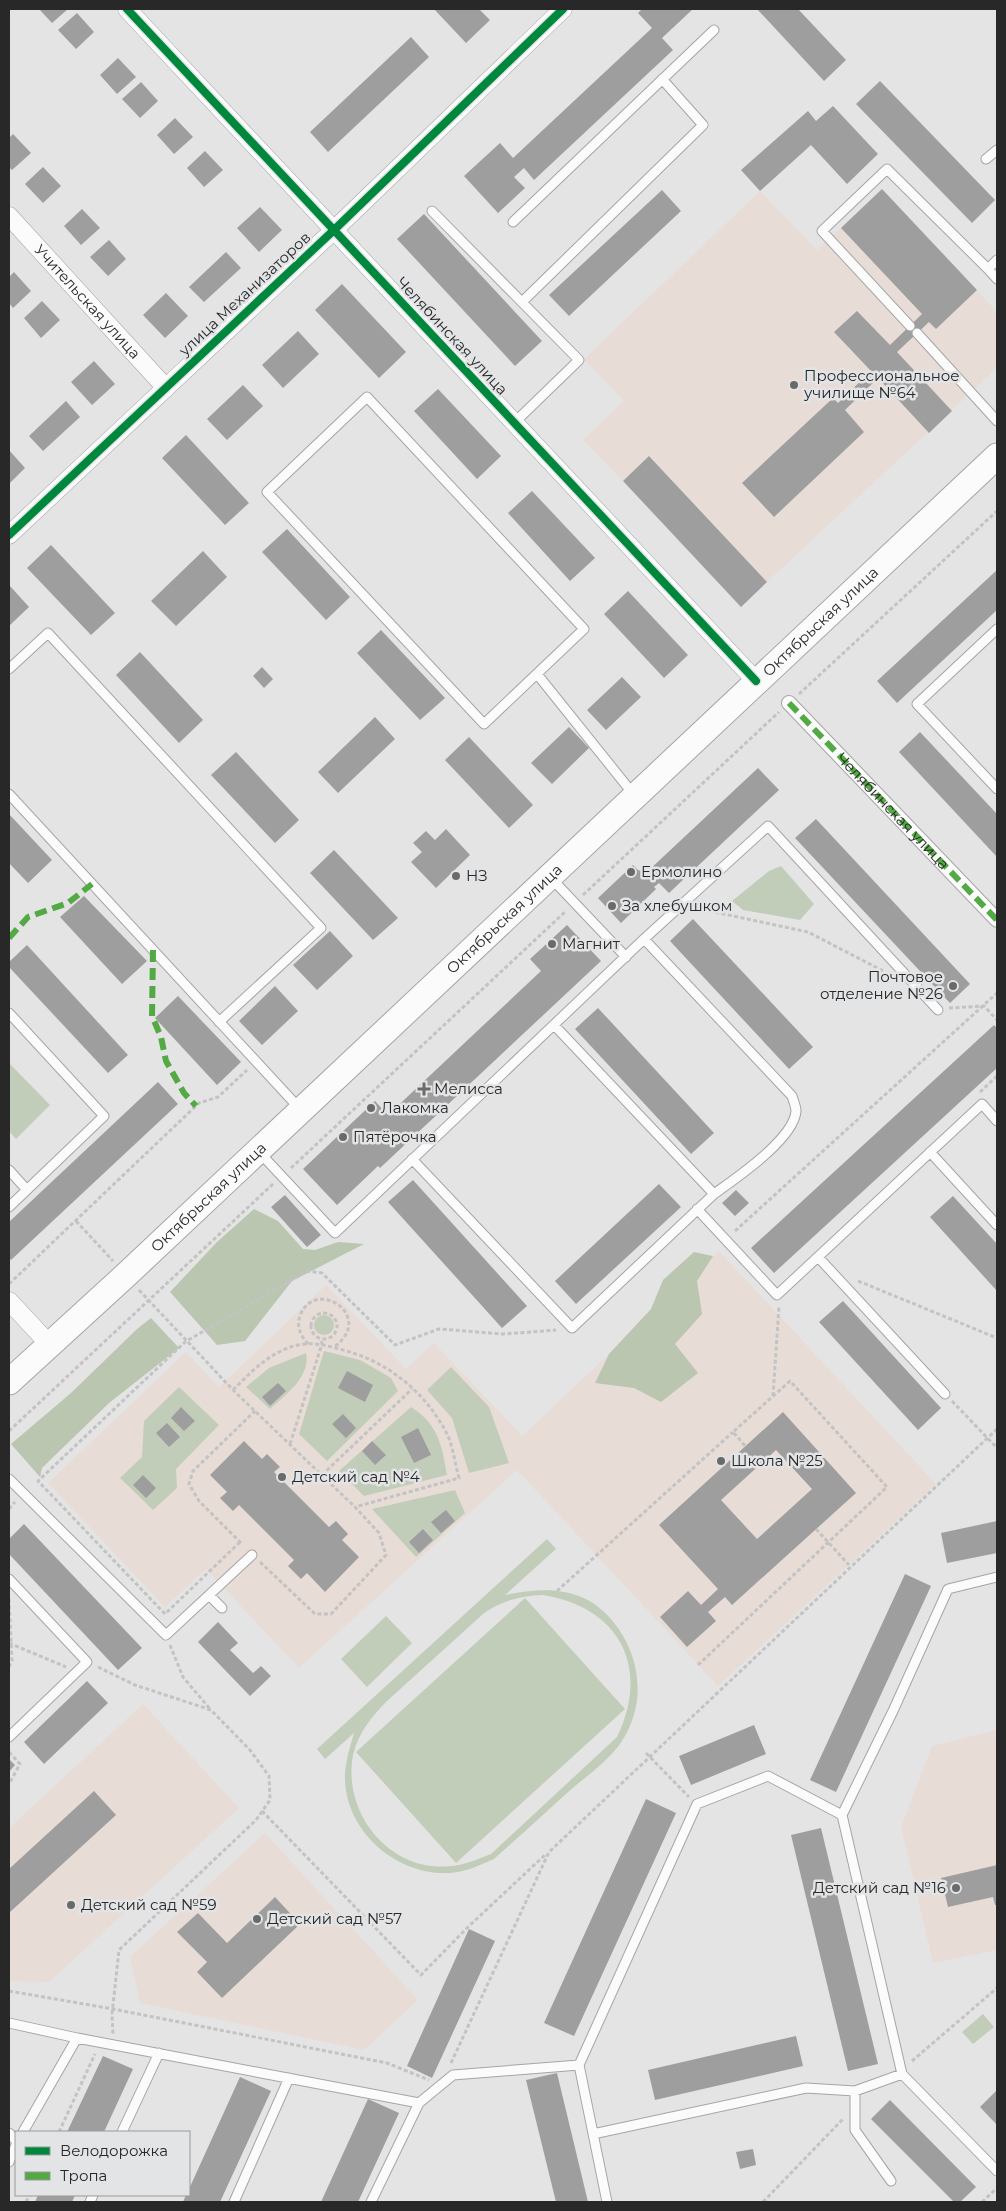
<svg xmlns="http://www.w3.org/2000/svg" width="1006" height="2211" font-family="Montserrat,sans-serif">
<rect width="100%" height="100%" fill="#e4e4e5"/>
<path fill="#e8dcd6" d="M882 189 997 312V368L767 582 650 456 623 481 583 440 624 401 584 359 760 191 817 250Z
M719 1251 936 1484 718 1686 517 1470 299 1668 206 1569 165 1607 48 1483 186 1352 219 1387 326 1285 406 1369 434 1343 522 1436Z
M143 1704 239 1808 49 1982 9 1981V1828Z
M997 1730V1950L933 1963 901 1827 932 1746Z
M265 1833 418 2000 364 2050 140 2003 130 1957Z"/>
<path fill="#c1cdb8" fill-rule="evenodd" d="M781 866 814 904 800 920 743 910 732 901 769 871Z
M9 1063 50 1105 16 1139 9 1131Z
M314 1325a10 10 0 1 1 20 0a10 10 0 1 1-20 0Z
M324 1351 360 1360 391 1378 398 1391 327 1461 299 1434Z
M306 1353C311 1377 285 1395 270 1409L246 1387 269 1368Z
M451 1367 489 1407 509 1463 469 1473 452 1418 427 1390Z
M179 1387 219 1425 176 1469 177 1488 153 1510 120 1478 142 1457 144 1421Z
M411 1407C438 1424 442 1445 447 1475L364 1496 339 1471Z
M455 1490 465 1513 416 1557 372 1509Z
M547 1539 556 1549 505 1595C543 1587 582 1586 610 1618 640 1652 648 1701 622 1741 609 1761 585 1777 567 1793 543 1815 519 1837 494 1859 480 1865 466 1872 450 1873 396 1876 343 1830 345 1774 346 1759 350 1747 354 1733L325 1759 317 1749ZM543 1595C619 1607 651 1667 617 1737L491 1854C478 1859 465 1865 451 1866 390 1873 342 1813 353 1755 358 1733 372 1716 387 1701L483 1614C502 1600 521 1596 543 1595Z
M525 1598 625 1709 456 1863 356 1752Z
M386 1616 412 1643 367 1687 341 1659Z
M983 2014 994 2027 973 2044 962 2032Z"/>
<path fill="#bac6b0" d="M254 1209 278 1221 303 1249 315 1250 338 1242 364 1244 292 1281 245 1341 217 1345 170 1292 217 1242Z
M694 1252 713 1256 697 1281 702 1314 675 1344 698 1373 661 1402 634 1388 595 1383 609 1354 651 1309 663 1280Z
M151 1318 179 1348 109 1403 42 1468 40 1477 11 1444 71 1393 137 1329Z"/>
<path fill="#9e9e9f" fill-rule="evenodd" d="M39 9H68L52 23Z
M434 9H479L490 20 466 43Z
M642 9H693L662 38 673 50 534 180 524 168 514 177 525 188 498 213 464 176 500 143 513 158 652 28 638 13Z
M757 9H798L846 60 824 81Z
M77 13 94 32 76 49 58 30Z
M411 37 429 57 328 152 310 132Z
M118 58 136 77 117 94 100 75Z
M880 81 995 200 972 223 856 104Z
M141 82 158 101 140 118 122 99Z
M833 106 878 154 847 184 811 145 760 191 741 170 808 111 816 121Z
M175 118 193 137 174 154 157 135Z
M13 134 31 153 12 170 9 167V138Z
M205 151 223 170 204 187 187 168Z
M43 167 61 186 43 203 25 184Z
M882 189 977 290 936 329 929 322 897 352 952 411 929 433 878 378 845 410 864 432 774 517 742 483 833 398 838 403 871 371 834 332 857 311 890 345 922 314 841 228Z
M662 190 681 211 569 316 549 295Z
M260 207 282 230 259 252 237 228Z
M82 209 100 228 81 245 64 226Z
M424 214 542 341 515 366 397 239Z
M109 240 126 259 108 276 90 257Z
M226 252 241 268 204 302 189 287Z
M14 272 31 291 13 308 9 303V277Z
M342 284 406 352 379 378 315 310Z
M166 293 188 316 165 338 143 315Z
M42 301 60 320 41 338 24 318Z
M298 331 319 354 283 388 262 365Z
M94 361 115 384 92 405 71 382Z
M243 385 263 406 227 440 207 419Z
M438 389 501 456 477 479 414 411Z
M66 401 80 417 43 451 29 436Z
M186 435 249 503 225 525 162 458Z
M9 450 25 468 9 484Z
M649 456 767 582 741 607 623 481Z
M532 491 595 558 570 581 508 513Z
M287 529 350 597 326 620 262 552Z
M51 545 115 613 91 635 27 568Z
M203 551 227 577 176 626 151 601Z
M997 570V610L897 703 877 681Z
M10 586 29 607 9 626V587Z
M628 591 688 655 664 678 604 614Z
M381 630 445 698 420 720 357 653Z
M140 652 203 720 179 743 116 675Z
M262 667 273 679 264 688 253 676Z
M622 677 641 697 606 730 587 710Z
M375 717 395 739 338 793 318 772Z
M569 727 589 748 552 784 531 763Z
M920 732 997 814V857L899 752Z
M469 737 533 805 509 828 445 760Z
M236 752 299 820 275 843 211 775Z
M758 768 779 790 669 893 659 883 654 887 656 889 621 923 598 898 633 865 638 870 651 874 648 871Z
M9 814 52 860 28 883 9 863Z
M816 819 970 984 950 1003 795 838Z
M446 829 470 855 436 888 411 862 422 852 413 843 426 831 435 840Z
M334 850 398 918 373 940 310 873Z
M84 896 147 961 122 984 60 917Z
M693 919 813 1047 789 1069 670 941Z
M567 925 601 961 380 1168 378 1166 337 1205 303 1169 375 1101 388 1115 541 971 530 959Z
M330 931 353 956 317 990 293 965Z
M27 945 128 1055 108 1073 9 967V962Z
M275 986 298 1011 262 1045 239 1021Z
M178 996 241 1062 217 1085 155 1018Z
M598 1008 714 1133 691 1154 575 1029Z
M994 1025 997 1028V1068L774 1273 751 1248Z
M158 1082 178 1104 11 1260 9 1258V1222Z
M413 1180 527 1306 502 1328 388 1202Z
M659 1184 681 1207 576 1304 555 1281Z
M736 1190 749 1203 735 1216 722 1203Z
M285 1195 321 1235 307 1247 271 1207Z
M953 1196 997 1244V1291L930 1217Z
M843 1301 941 1408 918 1430 819 1322Z
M347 1371 360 1378 354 1388 360 1378 373 1385 365 1402 338 1388Z
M278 1383 286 1391 270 1406 262 1397Z
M181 1407 195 1421 184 1431 171 1418Z
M783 1412 856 1493 732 1605 725 1597 708 1612 716 1621 687 1647 660 1617 688 1591 701 1605 718 1589 659 1525ZM776 1450 812 1489 757 1539 721 1500Z
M343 1414 356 1428 346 1438 332 1424Z
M167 1423 180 1437 169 1447 156 1433Z
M418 1428 431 1455 414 1463 401 1437Z
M244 1441 262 1459 267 1454 280 1467 274 1472 329 1527 336 1521 348 1534 342 1540 359 1557 325 1592 307 1573 301 1579 288 1566 294 1560 239 1505 233 1511 220 1498 227 1492 210 1475Z
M372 1441 386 1455 375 1465 362 1451Z
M143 1475 156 1488 146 1498 133 1485Z
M446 1510 455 1521 441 1533 431 1522Z
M997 1521V1553L947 1563 941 1533Z
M24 1524 142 1648 118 1670 9 1554V1539Z
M423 1529 433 1540 419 1553 409 1542Z
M905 1574 931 1586 836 1792 810 1780Z
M218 1622 238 1643 230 1650 253 1673 261 1666 271 1676 250 1696 198 1642Z
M87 1681 108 1703 44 1764 24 1742Z
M754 1725 766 1754 691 1785 679 1756Z
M9 1759 15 1765 9 1772Z
M94 1791 116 1815 9 1913V1869Z
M646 1799 676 1813 574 2036 544 2023Z
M821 1828 878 2064 848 2071 791 1835Z
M997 1865V1905H995L993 1897 948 1907 941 1878Z
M275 1897 300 1924 222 1998 197 1972 207 1962 177 1932 198 1913 227 1943Z
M469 1929 495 1941 432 2078 407 2066Z
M796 2036 803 2066 655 2100 648 2070Z
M103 2056 133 2069 104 2132H67Z
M557 2073 588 2202H556L526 2080Z
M240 2077 271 2091 220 2202H183L186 2195H189V2189Z
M997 2090V2125L980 2107Z
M368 2099 399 2113 358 2202H321Z
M890 2100 976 2187 960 2202H954L871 2119Z
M753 2149 756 2165 740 2169 736 2152Z
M38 2195H75L72 2202H35Z"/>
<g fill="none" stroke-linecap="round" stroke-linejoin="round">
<defs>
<path id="service" d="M986 159 997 150
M432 211 579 360 514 423
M513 222 714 30
M997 260 988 269 997 279
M522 302 703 125 662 79
M910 326 822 231 887 169 988 269
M917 333 997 421
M367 397 584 629 484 724 267 492Z
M997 629 917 704 997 789
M9 669 48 633 321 928 219 1022
M537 674 634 795
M9 794 300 1109
M551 878 626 957
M644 939 792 1096C793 1100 796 1106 796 1111 794 1139 736 1178 714 1194
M9 1013 104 1116 9 1207
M259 1152 335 1233 644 939 768 826 938 1010
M930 1152 997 1225
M412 1159 572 1328 714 1194 554 1025
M9 1170 27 1190
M697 1209 777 1295 982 1104 997 1121
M818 1257 945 1394
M9 1479 166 1635 252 1555
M997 1577 948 1589 893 1711 842 1815 902 2074 997 2171
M9 1579 87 1662 9 1737
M209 1595 222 1608
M9 2023 77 2038
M855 2091V2130L891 2181
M23 2132 77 2038 419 2103
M122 2132 159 2053
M9 2133 16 2141
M593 2134 806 2088 855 2091 902 2074
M9 2162 16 2145
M90 2202 93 2195
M234 2202 289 2078
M371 2202 419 2103 453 2075 579 2065
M607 2202 579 2065 697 1804 768 1776 842 1815"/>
<g id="pedestrian">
<path id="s1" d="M789 703 997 920"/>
</g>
<g id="minor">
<path d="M127 9 756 681"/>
<path id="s2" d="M9 216 166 388"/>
<path d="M9 535 334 230 563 9"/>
<path d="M9 1301 50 1345"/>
</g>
<g id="secondary">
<path id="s3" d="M9 1382 126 1275 997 456"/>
</g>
</defs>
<use href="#service" stroke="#a5a5a6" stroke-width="11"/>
<use href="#pedestrian" stroke="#a5a5a6" stroke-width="16"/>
<use href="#minor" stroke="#a5a5a6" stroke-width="19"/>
<use href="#secondary" stroke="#a5a5a6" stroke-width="27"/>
<path stroke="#c3c3c3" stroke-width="3" stroke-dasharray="4 2.5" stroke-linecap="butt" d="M799 694 997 511
M583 895 779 712
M696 908 808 932 885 972
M949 1008 984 1006 997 1020
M980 1092 997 1076
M291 1168 566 911
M76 1221 113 1261
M735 1231 997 993
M858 1281 997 1338
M9 1284 199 1103 218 1097 247 1070
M139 1290 233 1390 355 1507 379 1533 386 1555 331 1614H315L260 1562
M311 1326a13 13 0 1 1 26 0a13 13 0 1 1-26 0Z
M308 1344C301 1336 296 1327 300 1316 314 1276 377 1316 334 1347
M233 1390C252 1371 271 1351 298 1345 313 1342 325 1345 339 1349 386 1360 425 1391 447 1434 453 1446 455 1464 459 1478L355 1507
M773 1396 779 1306
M952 1401 997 1448
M9 1431 273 1184
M290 1444 322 1344 321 1339
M322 1475 412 1389
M9 1509 15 1502
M816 1529 849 1565
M240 1542 165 1614 38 1481 185 1342 307 1271 322 1273 395 1345 439 1329 503 1334 556 1330
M241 1543 199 1501 189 1484 193 1471 255 1411
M557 1591 733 1432
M9 1643 66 1667
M170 1645 183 1677 210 1709
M698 1665 887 1487 790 1381 733 1432 746 1447
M9 1667 12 1661 9 1598
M98 1667 135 1685 211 1710 250 1750 269 1776 270 1800 256 1820 119 1950 112 2014 113 2034
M9 1752 20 1764 9 1784
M646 1753 689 1797
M262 1811 421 1975 468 1927 546 1854
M9 1991 113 2009 387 2063 429 2080
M912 2061 997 1988
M451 2063 549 1852 997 1429
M59 2132 95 2054
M26 2202 30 2195
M763 2202 843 2119
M982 2202 997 2188"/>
<use href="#service" stroke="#fbfbfb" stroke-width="9"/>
<use href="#pedestrian" stroke="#fbfbfb" stroke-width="14"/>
<use href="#minor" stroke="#fbfbfb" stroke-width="18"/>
<use href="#secondary" stroke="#fbfbfb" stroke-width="25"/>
<path stroke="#53aa44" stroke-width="6" stroke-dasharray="12 6" stroke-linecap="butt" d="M789 703 997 920
M9 938 28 917 68 903 92 884
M153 950 152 1016 161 1037 166 1061 184 1093 196 1106"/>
<defs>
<path id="cycleway" d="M127 9 756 681
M9 535 334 230 563 9"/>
</defs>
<use href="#cycleway" stroke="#e3e4e6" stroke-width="11"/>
<use href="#cycleway" stroke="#00873e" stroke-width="8"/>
</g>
<g fill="#6a6a6b" stroke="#e3e4e6" stroke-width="2">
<circle cx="794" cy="385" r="5"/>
<circle cx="631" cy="872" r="5"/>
<circle cx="456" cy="876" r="5"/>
<circle cx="612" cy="906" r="5"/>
<circle cx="552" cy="944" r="5"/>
<circle cx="953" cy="986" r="5"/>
<path d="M421.5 1081.5h5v5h5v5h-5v5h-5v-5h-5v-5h5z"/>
<circle cx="371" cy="1108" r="5"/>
<circle cx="343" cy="1137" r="5"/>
<circle cx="721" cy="1461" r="5"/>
<circle cx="282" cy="1477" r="5"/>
<circle cx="956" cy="1888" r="5"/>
<circle cx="71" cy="1905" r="5"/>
<circle cx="257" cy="1919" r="5"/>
</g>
<g text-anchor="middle" stroke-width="5" stroke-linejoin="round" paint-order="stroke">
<g font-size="15" fill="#282829" stroke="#e3e4e6">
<text transform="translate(245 294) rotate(-43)" y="5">улица Механизаторов</text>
<text dy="5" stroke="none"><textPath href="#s2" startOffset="116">Учительская улица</textPath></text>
<text transform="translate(452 336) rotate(47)" y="5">Челябинская улица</text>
<text dy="5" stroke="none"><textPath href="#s3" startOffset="1112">Октябрьская улица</textPath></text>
<text dy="5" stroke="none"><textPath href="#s1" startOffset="150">Челябинская улица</textPath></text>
<text dy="5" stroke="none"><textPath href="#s3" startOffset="678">Октябрьская улица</textPath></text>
<text dy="5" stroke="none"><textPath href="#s3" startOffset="272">Октябрьская улица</textPath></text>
</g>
<g font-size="15" fill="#282829" stroke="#e3e4e6" text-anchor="start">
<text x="804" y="381">Профессиональное<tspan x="804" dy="17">училище №64</tspan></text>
<text x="641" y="877">Ермолино</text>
<text x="466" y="881">НЗ</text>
<text x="622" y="911">За хлебушком</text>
<text x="562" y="949">Магнит</text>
<text x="943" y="982" text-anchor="end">Почтовое<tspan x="943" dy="17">отделение №26</tspan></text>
<text x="434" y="1094">Мелисса</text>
<text x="381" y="1113">Лакомка</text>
<text x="353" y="1142">Пятёрочка</text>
<text x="731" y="1466">Школа №25</text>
<text x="292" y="1482">Детский сад №4</text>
<text x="946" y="1893" text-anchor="end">Детский сад №16</text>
<text x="81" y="1910">Детский сад №59</text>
<text x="267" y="1924">Детский сад №57</text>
</g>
</g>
<rect width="1006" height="2211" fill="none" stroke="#282829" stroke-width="20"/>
<rect x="15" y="2131" width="175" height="65" fill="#e3e4e6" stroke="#98999a"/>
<rect x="25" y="2147" width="25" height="8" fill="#00873e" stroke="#98999a"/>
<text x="60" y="2156" font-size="15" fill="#282829">Велодорожка</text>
<rect x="25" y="2172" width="25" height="8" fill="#53aa44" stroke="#98999a"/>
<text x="60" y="2181" font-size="15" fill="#282829">Тропа</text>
</svg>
